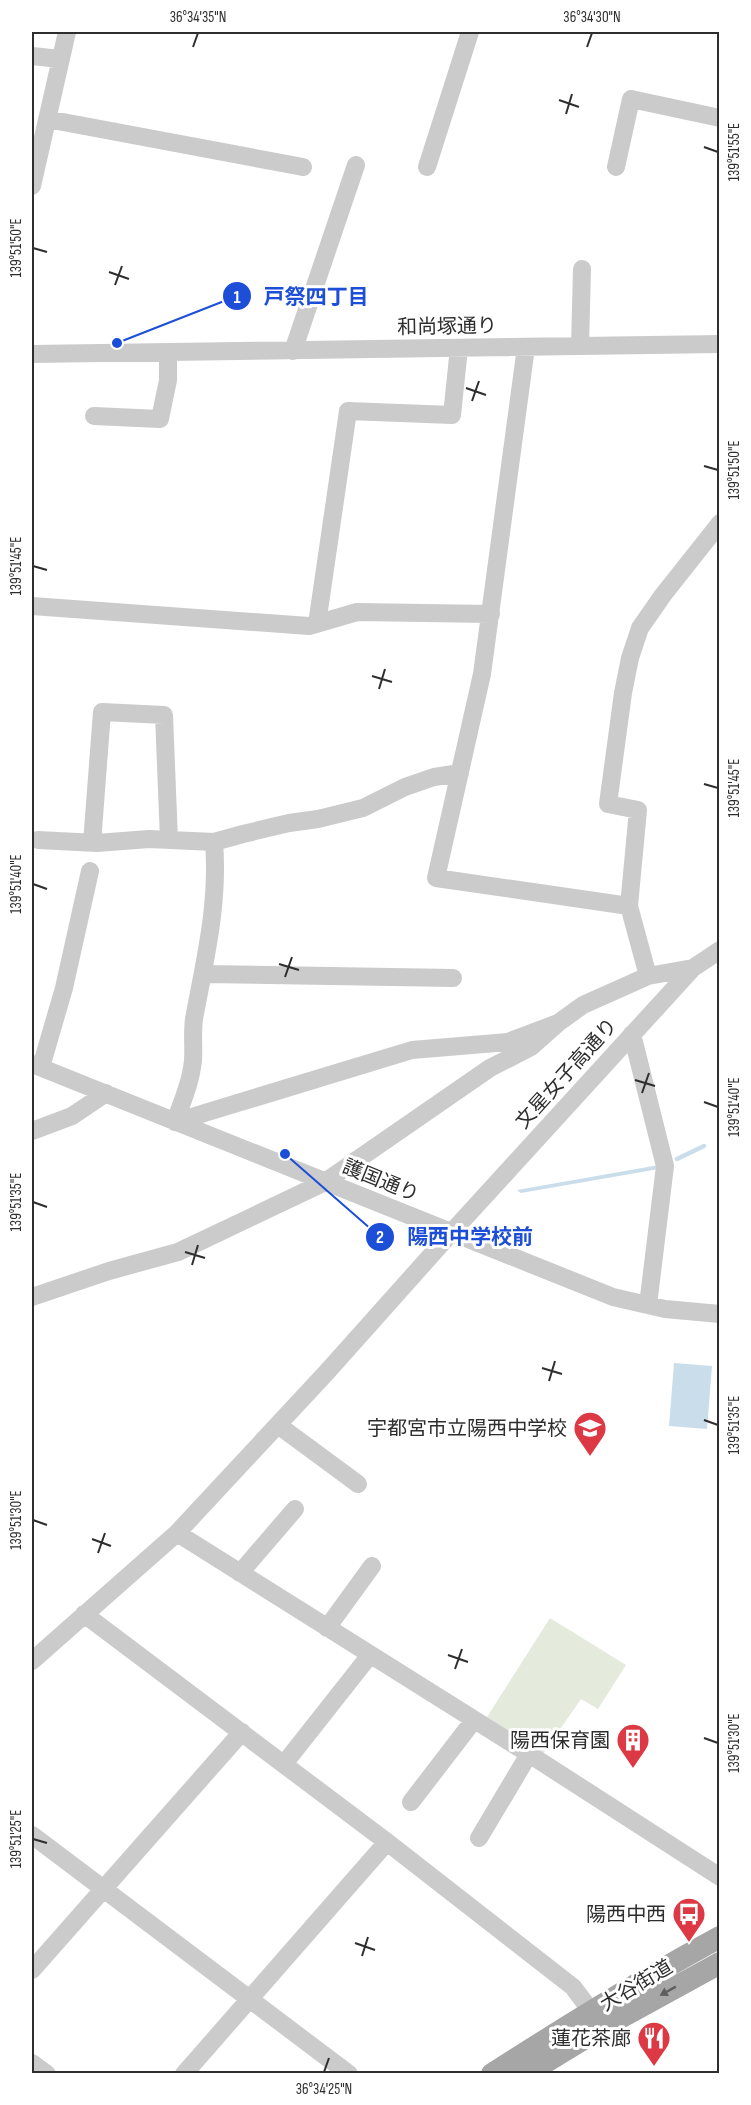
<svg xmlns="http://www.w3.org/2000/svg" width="751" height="2105" font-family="'Sofia Sans Condensed','Noto Sans JP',sans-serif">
<rect width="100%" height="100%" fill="#fff"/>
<path fill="#e4ebdd" d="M550 1618 626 1665 598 1709 581 1699 543 1754 487 1717Z"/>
<path fill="#caddea" d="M659 1165V1169L521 1193 517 1190Z
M674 1363 712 1366 707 1429 669 1426Z"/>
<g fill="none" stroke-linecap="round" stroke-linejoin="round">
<path stroke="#caddea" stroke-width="4.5" d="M677 1159 704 1146"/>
<path stroke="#cbcbcb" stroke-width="18" d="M32 56 60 59
M47 119 303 167
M427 167 470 32
M616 167 631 99 720 118
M32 186 67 32
M580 346 582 269
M526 347 482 674 436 878 629 906 648 976
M293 351 356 165
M32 354 720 344
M94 416 160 419 168 380V353
M32 606 309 626 357 612 491 614
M317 624 348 411 452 415 459 348
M38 840 97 843 149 839 214 842 243 834 289 823 318 819 363 808 405 787 434 777 460 773
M92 843 102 712 164 715 169 840
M629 906 638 810 608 804 623 693 630 658 640 628 663 595 720 523
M204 974 453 978
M632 1034 665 1166 648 1305
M32 1064 613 1297 665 1309 720 1314
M41 1067 64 988 90 871
M175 1122 412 1050 508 1042 558 1023 583 1005 648 976 693 968
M175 1122C182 1102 191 1082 193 1060 194 1047 192 1033 194 1019 205 959 219 904 214 842
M32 1131 72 1116 106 1093
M32 1297 109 1271 178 1252 325 1182 490 1068 531 1047 558 1023
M278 1425 358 1484
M177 1533 529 1754 720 1877
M240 1573 295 1509
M84 1614 387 1842 573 1987 591 2011
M327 1628 372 1566
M32 1661 177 1533 326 1373 451 1233 693 968 720 950
M284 1764 370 1655
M411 1802 474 1720
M32 1835 349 2074
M479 1838 529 1754
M32 1970 242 1732
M32 2063 47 2074
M184 2074 387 1842"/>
<path stroke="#a6a6a6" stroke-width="22" d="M492 2074C567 2026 642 1979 720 1937
M526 2074 598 2030 720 1963"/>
</g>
<defs><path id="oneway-solid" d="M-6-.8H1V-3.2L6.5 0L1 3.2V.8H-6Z" transform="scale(1.5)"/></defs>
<use fill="#5e5e5e" href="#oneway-solid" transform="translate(668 1991) rotate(151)"/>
<path fill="none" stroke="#2e2e2e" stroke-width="2" d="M193 47 198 33M587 47 592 33M559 100 579 107M566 114 572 94M704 147 718 152M33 248 47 252M109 272 129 279M115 285 122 266M466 388 486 395M472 401 479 381M704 466 718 470M33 566 47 570M372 676 392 682M379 689 385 669M704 784 718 788M33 884 47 889M279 964 299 970M285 977 292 957M635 1080 655 1086M642 1093 649 1073M704 1102 718 1107M33 1202 47 1207M185 1252 205 1258M192 1265 198 1245M542 1368 562 1374M549 1381 555 1361M704 1420 718 1425M33 1520 47 1525M92 1539 111 1546M98 1553 105 1533M448 1655 468 1662M455 1669 462 1649M704 1738 718 1743M33 1839 47 1843M355 1943 375 1950M362 1956 368 1937M324 2072 329 2058"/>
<defs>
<symbol id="school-pin" viewBox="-11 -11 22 30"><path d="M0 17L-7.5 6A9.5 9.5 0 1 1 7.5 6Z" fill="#dd3944" stroke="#fff"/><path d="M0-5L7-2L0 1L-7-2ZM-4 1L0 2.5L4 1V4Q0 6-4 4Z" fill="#fff"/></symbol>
<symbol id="building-pin" viewBox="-11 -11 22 30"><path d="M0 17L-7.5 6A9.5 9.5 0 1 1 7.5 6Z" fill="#dd3944" stroke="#fff"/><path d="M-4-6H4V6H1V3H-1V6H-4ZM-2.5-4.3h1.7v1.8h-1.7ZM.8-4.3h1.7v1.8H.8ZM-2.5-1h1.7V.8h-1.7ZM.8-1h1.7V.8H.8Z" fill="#fff"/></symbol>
<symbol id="bus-pin" viewBox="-11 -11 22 30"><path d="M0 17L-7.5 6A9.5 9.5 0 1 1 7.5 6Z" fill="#dd3944" stroke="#fff"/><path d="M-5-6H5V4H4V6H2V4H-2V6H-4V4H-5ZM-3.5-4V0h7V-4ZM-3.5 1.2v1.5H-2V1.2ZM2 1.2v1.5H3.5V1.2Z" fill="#fff"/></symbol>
<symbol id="restaurant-pin" viewBox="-11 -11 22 30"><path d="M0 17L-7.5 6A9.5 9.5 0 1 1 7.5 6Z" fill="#dd3944" stroke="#fff"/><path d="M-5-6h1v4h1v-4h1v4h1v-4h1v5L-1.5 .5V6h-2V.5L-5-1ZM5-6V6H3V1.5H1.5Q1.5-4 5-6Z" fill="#fff"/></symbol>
</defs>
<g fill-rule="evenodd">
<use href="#school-pin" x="571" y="1409" width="38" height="52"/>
<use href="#building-pin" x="614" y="1721" width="38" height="52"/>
<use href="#bus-pin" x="670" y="1895" width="38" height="52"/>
<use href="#restaurant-pin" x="635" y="2019" width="38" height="52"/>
</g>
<g text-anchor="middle" stroke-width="6" stroke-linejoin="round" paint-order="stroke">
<g font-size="20" fill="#2e2e2e" stroke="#fff">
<text transform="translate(447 326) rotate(-1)" y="7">和尚塚通り</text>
<text transform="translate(566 1073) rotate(-48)" y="7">文星女子高通り</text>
<text transform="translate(381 1180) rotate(22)" y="7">護国通り</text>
<text transform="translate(636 1985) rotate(-31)" y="7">大谷街道</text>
</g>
<g font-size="20" fill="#2e2e2e" stroke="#fff" text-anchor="end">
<text x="567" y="1435">宇都宮市立陽西中学校</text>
<text x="610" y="1747">陽西保育園</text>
<text x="666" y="1921">陽西中西</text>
<text x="631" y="2045">蓮花茶廊</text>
</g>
</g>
<path fill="none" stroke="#1d4ed8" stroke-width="2" d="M117 343L237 296M285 1154L380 1237"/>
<g fill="#1d4ed8" stroke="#fff" stroke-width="2">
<circle cx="117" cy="343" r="6"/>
<circle cx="285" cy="1154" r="6"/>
<circle cx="237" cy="296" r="15"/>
<circle cx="380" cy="1237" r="15"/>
</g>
<g font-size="18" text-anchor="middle" font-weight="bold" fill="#fff">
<text x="237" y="303">1</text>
<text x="380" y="1243">2</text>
</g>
<g font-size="21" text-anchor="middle" font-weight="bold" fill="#1d4ed8" stroke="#fff" stroke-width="6" stroke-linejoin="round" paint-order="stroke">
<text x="316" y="304">戸祭四丁目</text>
<text x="470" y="1244">陽西中学校前</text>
</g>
<rect width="751" height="2105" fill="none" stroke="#ffffff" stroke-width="66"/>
<rect x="33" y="33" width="685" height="2039" fill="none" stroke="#2e2e2e" stroke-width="2"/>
<g font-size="15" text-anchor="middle" fill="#2e2e2e">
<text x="198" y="22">36°34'35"N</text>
<text x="592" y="22">36°34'30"N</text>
<text transform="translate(734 152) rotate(-90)" y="5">139°51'55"E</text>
<text transform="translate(16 248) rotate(-90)" y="5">139°51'50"E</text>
<text transform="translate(734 470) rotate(-90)" y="5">139°51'50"E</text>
<text transform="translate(16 566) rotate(-90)" y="5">139°51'45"E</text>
<text transform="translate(734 788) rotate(-90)" y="5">139°51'45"E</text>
<text transform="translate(16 884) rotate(-90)" y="5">139°51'40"E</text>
<text transform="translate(734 1107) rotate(-90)" y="5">139°51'40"E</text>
<text transform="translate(16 1202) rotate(-90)" y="5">139°51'35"E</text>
<text transform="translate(734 1425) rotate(-90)" y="5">139°51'35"E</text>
<text transform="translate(16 1520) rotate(-90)" y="5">139°51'30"E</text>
<text transform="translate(734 1743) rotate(-90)" y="5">139°51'30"E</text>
<text transform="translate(16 1839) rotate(-90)" y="5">139°51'25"E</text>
<text x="324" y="2094">36°34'25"N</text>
</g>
</svg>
